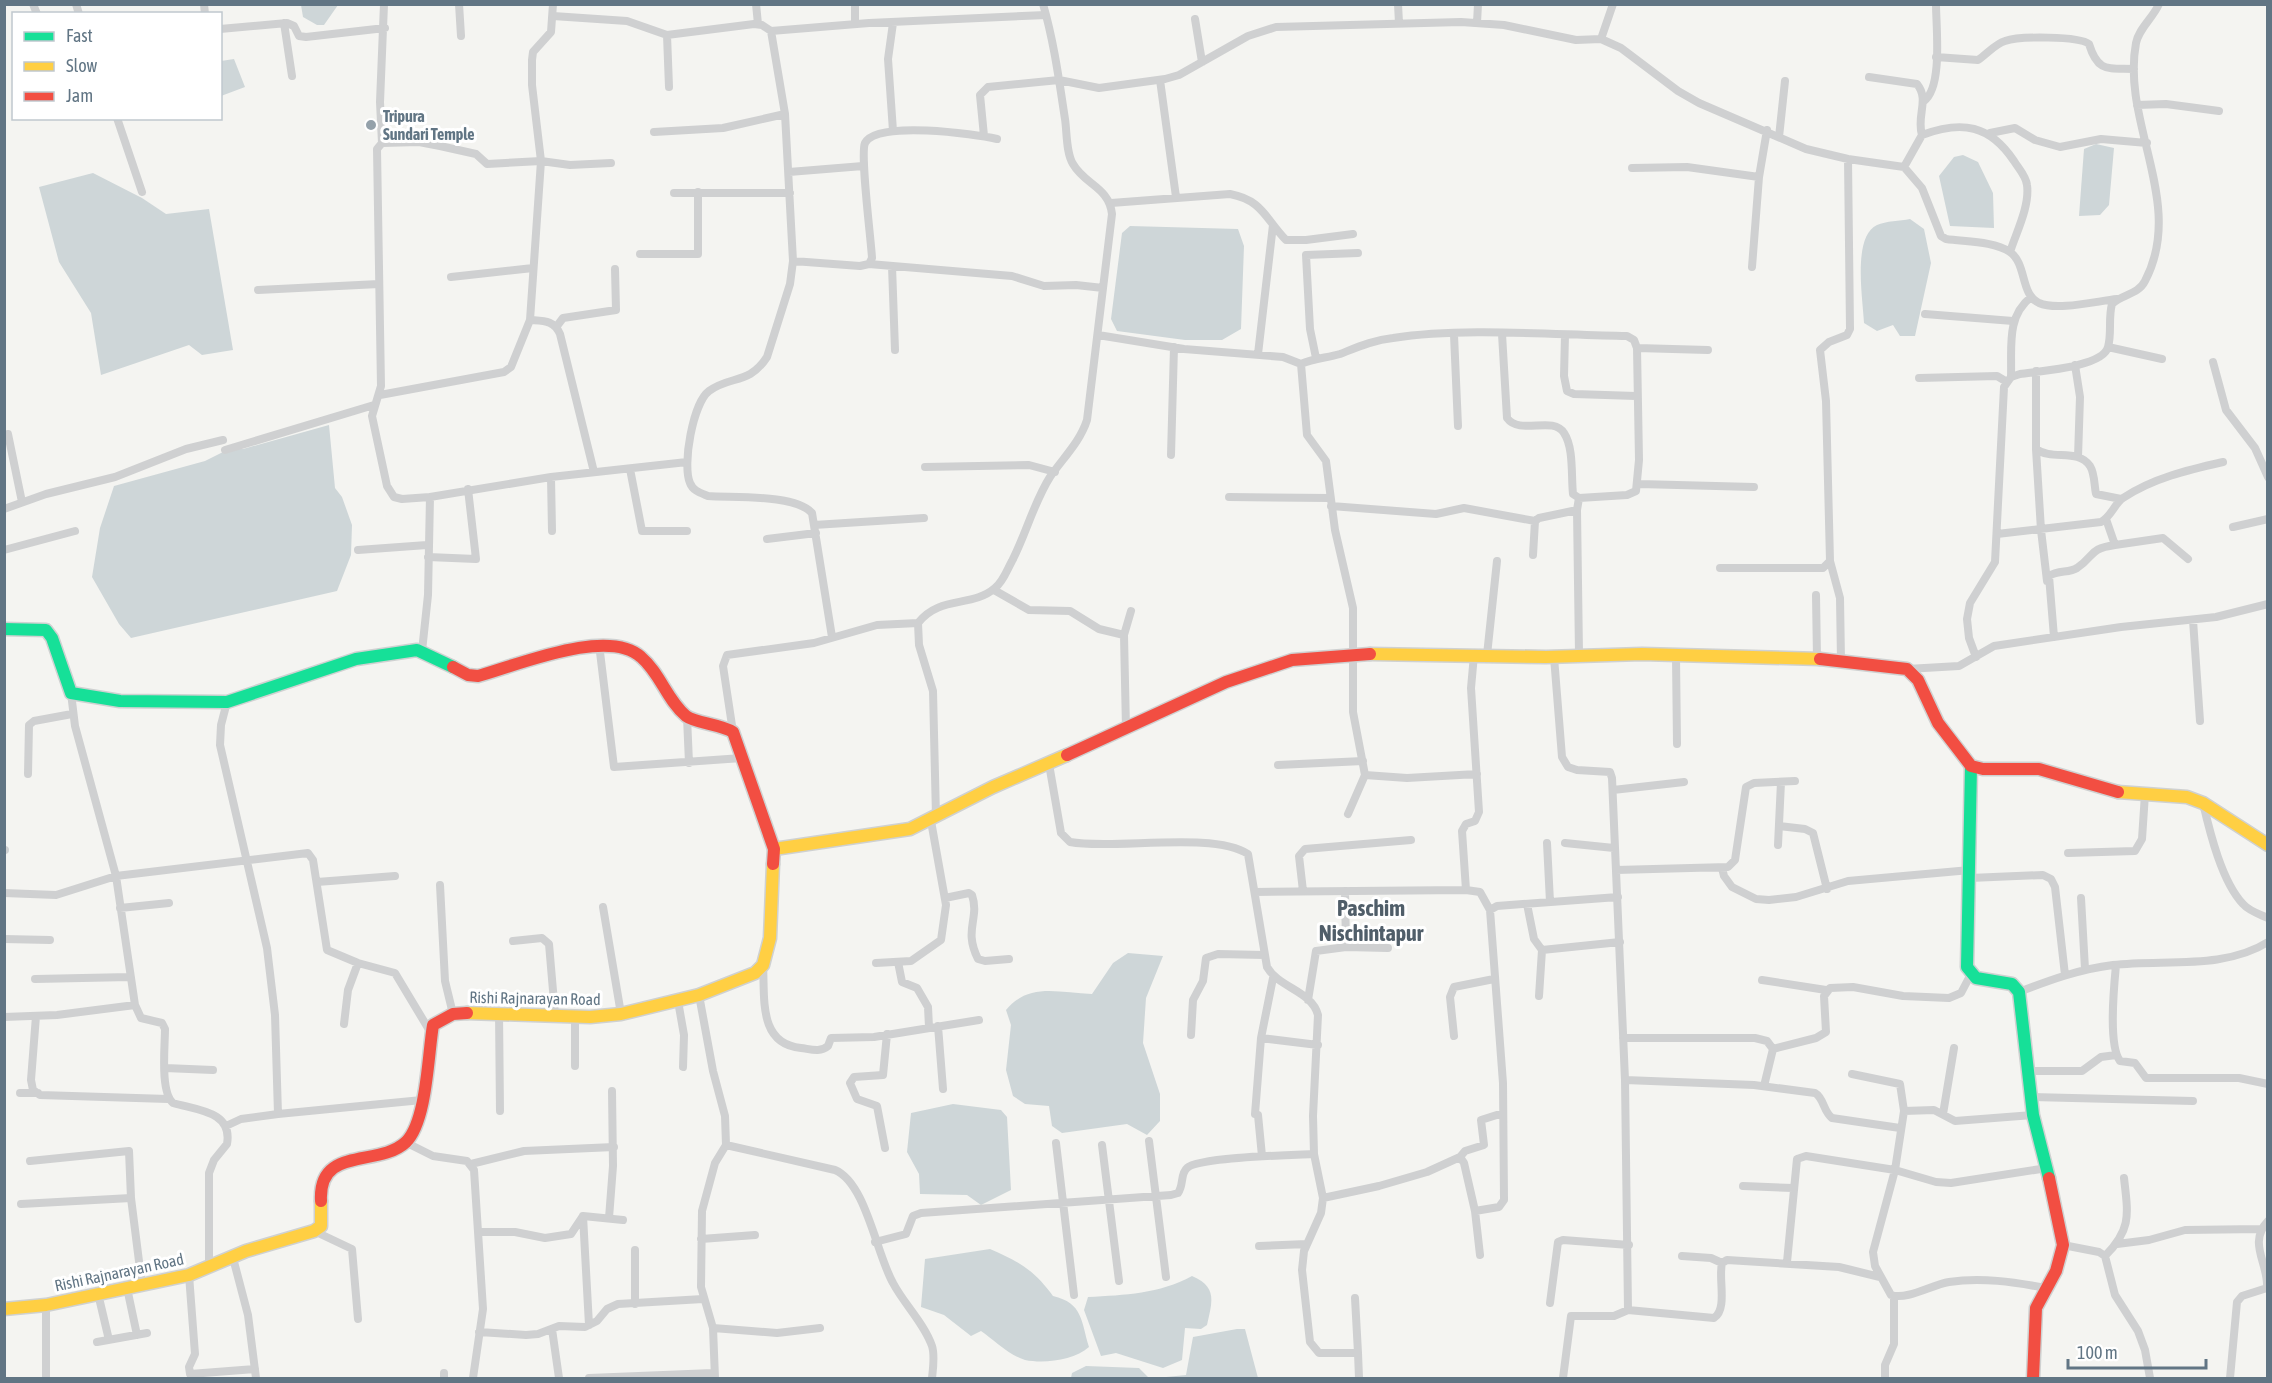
<svg xmlns="http://www.w3.org/2000/svg" width="2272" height="1383" font-family="'Asap Condensed',sans-serif">
<rect width="100%" height="100%" fill="#f4f4f1"/>
<path fill="#ced6d8" d="M301 5V4L338 5 324 25H317L303 17Z
M234 59 245 87 221 96V61Z
M2096 144 2114 148 2109 205 2100 215 2079 216 2084 149Z
M1963 155 1978 162 1993 193 1994 228 1950 226 1939 176 1954 157Z
M93 173 142 198 166 214 209 209 233 350 202 355 189 345 101 375 91 313 59 262 39 187Z
M1910 219 1924 229 1931 263 1915 336H1900L1893 325 1877 331 1864 323C1863 299 1852 237 1877 225 1886 221 1900 221 1910 219Z
M1130 226 1238 229 1244 246 1241 329 1222 340H1185L1117 331 1111 319 1122 233Z
M329 425 335 488 342 497 352 525 351 555 337 591 131 638 119 624 92 577 100 528 114 486 205 461 231 448 243 449Z
M1128 953 1163 956 1146 998 1143 1043 1160 1094V1121L1147 1135 1127 1124 1062 1133 1052 1126 1049 1106 1025 1104 1013 1096 1006 1070 1011 1025 1006 1010C1029 982 1059 993 1092 994L1113 963Z
M953 1104 1001 1110 1007 1117 1011 1190 981 1205 967 1195 920 1194 919 1174 907 1152 911 1113Z
M990 1249C1020 1262 1034 1270 1053 1296 1083 1303 1081 1321 1089 1347 1074 1360 1045 1364 1025 1360 1010 1356 994 1340 981 1331L971 1336 944 1315 921 1307 925 1259Z
M1192 1276C1218 1287 1212 1302 1207 1325L1201 1329 1185 1328 1182 1360 1163 1368 1116 1353 1101 1356 1084 1310 1088 1297C1125 1295 1159 1294 1192 1276Z
M1237 1329H1245L1258 1378H1156L1186 1375 1193 1337Z
M1086 1366 1139 1368 1149 1378H1071L1072 1373Z"/>
<g fill="none" stroke-linecap="round" stroke-linejoin="round">
<defs>
<path id="fast" d="M4 629 46 630 52 638 71 693 120 701 227 702 356 659 417 650 453 667
M1971 766 1967 967 1976 978 2012 984 2019 992 2033 1115 2049 1178"/>
<path id="slow" d="M1370 654 1546 657 1642 654 1820 659
M2118 792 2187 797 2203 803 2268 845
M774 849 910 829 993 787 1067 755
M467 1013 590 1017 621 1014 699 995 755 973 763 965 770 938 773 864
M4 1309 46 1305 189 1275 246 1251 314 1231 321 1226V1201"/>
<path id="jam" d="M1820 659 1907 669 1918 680 1938 723 1971 766 1983 769H2039L2118 792
M453 667 468 675 478 676C518 665 608 627 641 657 660 673 667 700 686 716 695 723 720 724 733 732L774 849 773 864
M1067 755 1226 682 1292 660 1370 654
M321 1201C318 1145 378 1168 406 1142 427 1121 428 1054 433 1025L453 1014 467 1013
M2033 1378 2036 1308 2056 1271 2063 1245 2049 1178"/>
</defs>
<use href="#fast" stroke="#cfd1d1" stroke-width="15"/>
<use href="#slow" stroke="#cfd1d1" stroke-width="15"/>
<use href="#jam" stroke="#cfd1d1" stroke-width="15"/>
<path stroke="#cfd0d1" stroke-width="8" d="M33 4 37 14
M76 4 79 14
M204 4 205 14
M459 4 461 36
M756 4 758 24
M1398 4 1399 23
M553 16 627 21 667 35 754 24 762 25 771 31 785 114 793 261 790 284 767 357C749 385 731 375 709 391 693 403 682 465 690 483 693 491 701 493 708 496 733 498 795 494 812 513L832 637
M1195 19 1202 62
M284 23 292 76
M1477 23 1478 4
M855 24V4
M220 29 287 23 294 26 299 36 306 37 385 28
M771 31 869 23 1046 15
M667 35 669 87
M1601 39 1613 4
M1936 57 1978 60C1987 54 1995 44 2005 41 2019 36 2079 36 2089 44 2098 73 2108 68 2134 69
M1869 77 1917 84C1930 100 1916 116 1922 135
M1160 80 1176 197
M1924 101C1943 87 1936 27 1936 4
M2137 105 2166 104 2219 111
M117 118 142 192
M893 131 888 59 893 23
M654 132 723 128 785 114
M1990 133 2015 128 2035 140 2060 147 2101 139 2147 143
M984 136 980 95 988 87 1059 80 1099 88 1165 79 1179 75 1248 36 1276 27 1461 22 1504 25 1576 40 1601 39 1621 48 1678 91 1699 103 1806 149 1848 159 1904 167 1922 188 1941 236 1946 239C1966 242 1993 241 2010 252 2027 264 2020 294 2039 303 2057 311 2097 301 2117 299
M1779 137 1785 81
M382 143 380 102 384 4
M1904 167 1922 135C1962 120 1990 125 2014 161 2019 169 2026 176 2027 185 2030 206 2016 233 2010 252
M1632 168 1687 167 1759 177
M789 172 863 166
M674 193H790
M1111 203 1230 194C1262 200 1265 218 1286 240H1306L1353 234
M640 254H698V192
M793 261 860 266 869 264 872 258C871 239 860 154 865 143 876 120 975 134 997 139
M869 264 1012 276 1044 286 1076 285 1103 288
M892 266 895 350
M1752 267 1759 177 1767 130
M451 277 533 268
M258 290 379 284
M1925 314 2013 321
M530 320 541 161 570 165 611 163
M557 326 563 318 616 310 615 269
M1502 334 1507 418C1520 436 1553 415 1564 433 1574 448 1571 476 1573 494L1579 498
M1098 335 1184 349 1283 357 1301 364 1307 435 1326 461 1335 530 1353 608V712L1365 775 1348 814
M1454 335 1458 426
M1565 335 1564 376 1567 391 1574 394 1636 396
M2108 347 2162 359
M1637 348 1708 350
M1258 354 1273 225
M1316 358 1310 329 1306 255 1358 253
M2213 362 2226 410 2255 448 2268 477
M1301 364C1314 358 1327 358 1340 354 1358 347 1374 340 1393 338 1464 327 1554 335 1627 336L1634 340 1637 348 1639 460 1636 491 1627 495 1579 498 1577 510 1539 518 1535 521 1533 555
M2075 365 2080 397 2078 457
M2036 371V449C2052 461 2078 448 2090 466 2095 474 2094 485 2096 494L2121 499
M2011 377C2012 347 2006 317 2031 297
M1919 378 1997 376 2007 382
M380 395 504 372 511 367 530 320C544 321 554 320 560 334L594 472
M8 434 22 502
M2036 449 2041 530 2047 581
M225 450 374 405
M1171 455 1174 347
M925 467 1029 465 1055 472
M630 469 642 531H687
M551 477 552 531
M1639 484 1754 487
M430 497 402 499 394 497 387 486 372 416 381 386 377 149 382 143 419 142 440 146 476 154 487 164 541 161 532 85V60L533 52 551 32 553 4
M1229 497 1330 498
M1331 506 1436 514 1464 508 1535 521
M4 509 46 494 115 477 186 449 223 440
M1577 510 1579 654
M2106 519 2115 545 2163 538 2188 559
M814 525 924 518
M2233 527 2268 519
M1997 534 2101 522C2112 516 2114 504 2123 498 2153 478 2188 470 2223 462
M767 539 816 533
M4 550 75 531
M358 550 427 545
M428 557 476 559 468 489
M1830 561 1840 598 1841 661
M1720 568H1823L1830 561 1826 401 1820 350 1829 342 1847 335 1850 329 1848 159
M994 590 1029 610 1070 611 1099 629 1124 635
M1816 595 1817 659
M2193 620 2200 721
M2054 637 2049 576C2058 570 2069 573 2077 568 2096 555 2088 549 2115 545
M599 644 614 767 742 758
M422 651 428 595 430 497 551 477 687 462
M1487 655 1497 561
M1554 657 1562 757 1568 767 1577 770 1610 772 1612 778 1625 1080 1628 1310 1614 1316H1571L1563 1378
M1676 657 1677 744
M1976 657 1969 638 1967 619 1970 603 1995 562 2004 387 2011 377 2020 374C2039 371 2103 367 2108 347 2112 333 2108 318 2112 304 2122 294 2138 295 2145 281 2186 203 2121 123 2136 43 2139 28 2153 18 2159 4
M1907 669 1959 666 1994 646 2121 627 2216 617 2268 604
M71 693 75 726 116 876 135 1005 141 1018 162 1023 165 1029C165 1046 160 1092 173 1103 196 1110 233 1111 227 1144L214 1160 209 1173V1267
M227 702 221 725 220 745 267 948 275 1015 278 1114
M687 717 689 763
M1126 729 1124 635 1131 611
M733 732 723 666 727 655 814 643 877 625 918 623
M1278 765 1363 761
M28 774 29 725 34 721 72 714
M1365 775 1407 778 1477 774
M1613 790 1684 782
M2203 803C2210 833 2222 882 2243 904 2249 911 2259 914 2268 918
M936 817 933 691 919 645 918 623C940 595 972 608 995 588 1003 582 1007 570 1012 561 1026 534 1034 502 1050 477 1063 458 1080 442 1087 420L1112 214C1109 187 1085 185 1073 164 1066 153 1067 132 1065 119 1059 80 1054 42 1043 4
M1779 826 1805 829 1813 833 1827 889
M1547 843 1550 902
M1565 843 1614 848
M1778 845 1781 782
M4 850H5
M2068 853 2135 851 2142 839 2145 794
M1722 868 1724 876 1732 887 1756 899 1769 900 1796 897 1848 881 1970 870
M1616 870 1728 867 1735 860 1746 787 1754 783 1795 781
M1970 878 2043 875 2051 879 2055 887 2065 975
M317 882 395 876
M440 885 445 981 453 1014
M1466 890 1462 831 1466 824 1475 821 1479 812 1471 688 1474 655
M1303 891 1299 856 1305 849 1411 840
M1345 891 1346 947
M1255 892 1466 890 1480 892 1490 910
M4 893 56 895 116 876 308 853 313 860 327 950 358 963 395 973 431 1033
M945 898 969 893 972 895C980 919 963 929 978 959L985 961 1009 959
M2081 898 2085 969
M1527 904 1534 939 1542 950
M603 907 621 1014
M120 908 169 903
M4 939 50 940
M513 941 542 938 549 944 555 1014
M898 962 902 982 917 988 928 1007 929 1027
M876 963 911 961 941 940 946 905 931 821
M763 965C765 998 758 1044 801 1048 810 1049 820 1053 828 1046L831 1038 874 1037 979 1020
M2116 965C2114 986 2108 1045 2120 1061L2135 1063 2146 1078H2239L2268 1084
M35 979 130 977
M1762 980 1826 990
M2019 992C2050 980 2080 969 2113 965 2163 959 2224 970 2268 942
M699 995 713 1071 725 1116 726 1145 835 1170C866 1183 876 1253 893 1283 904 1304 924 1323 932 1346 935 1355 933 1369 932 1378
M1539 996 1542 950 1620 942
M1308 1000 1316 951 1346 947 1388 948
M678 1001 684 1035 683 1067
M499 1012 500 1111
M36 1016 31 1080 33 1090 40 1095 168 1099
M575 1016V1066
M4 1017 57 1015 135 1005
M344 1024 348 990 358 963
M938 1026 943 1089
M1191 1035 1193 1000 1203 981 1206 958 1218 954 1264 955
M1454 1036 1450 997 1454 987 1494 979
M1261 1038 1318 1045
M1623 1038H1755L1767 1041 1773 1049
M165 1068 213 1070
M2028 1071H2082L2101 1057 2116 1055
M1852 1074 1900 1084 1904 1111
M1625 1080 1754 1085 1815 1093C1824 1098 1823 1111 1832 1118L1900 1128
M1764 1086 1773 1049 1816 1038 1826 1032 1824 996 1830 988 1853 987 1903 996 1949 998 1961 993 1971 974
M20 1093H38
M2030 1097 2193 1101
M1255 1114 1261 1038 1273 978
M1943 1114 1954 1048
M1258 1115 1262 1156
M2033 1115 1955 1121 1934 1110 1904 1111 1895 1170 1936 1182 1951 1183 2047 1168
M226 1126 241 1119 278 1114 422 1100
M1149 1141 1166 1277
M405 1142 433 1156 467 1161 474 1170 483 1309 473 1378
M1056 1143 1074 1295
M1102 1145 1119 1281
M885 1148 877 1106 857 1099 850 1083 854 1077 883 1075 887 1034
M1314 1154 1323 1198 1321 1213 1304 1251 1302 1270 1310 1342 1319 1353H1358L1359 1378
M1460 1157 1465 1151 1484 1145 1481 1120 1503 1113
M30 1161 129 1151 131 1198 142 1285
M471 1164 524 1151 614 1147
M1743 1186 1793 1188
M1323 1198 1379 1186 1427 1172 1460 1157 1464 1163 1475 1211 1480 1255
M21 1204 131 1198
M1475 1211 1499 1207 1504 1200 1503 1083 1490 910 1497 906 1618 897
M583 1216 589 1325
M609 1218 613 1166 612 1091
M314 1231 352 1249 358 1319
M480 1232H515L545 1238 571 1234 583 1216 623 1220
M701 1239 755 1235
M875 1242 906 1234 913 1216 921 1213 1171 1195 1178 1193C1184 1185 1180 1174 1187 1168 1199 1157 1294 1155 1314 1154L1313 1116 1318 1015C1312 991 1279 988 1267 967L1248 854C1213 831 1114 850 1070 842L1061 833 1049 764
M2117 1244 2149 1240 2185 1230 2260 1229
M2063 1245 2099 1252 2105 1256 2115 1295 2138 1331 2145 1350 2150 1378
M1259 1246 1307 1244
M1682 1256 1711 1258 1722 1263
M2105 1256C2132 1229 2128 1214 2124 1178
M233 1258 248 1315 256 1378
M1787 1262 1797 1159 1806 1156 1895 1170 1873 1252 1875 1266 1891 1295C1908 1300 1931 1285 1949 1282 1981 1277 2014 1282 2046 1288
M189 1275 195 1354 189 1367 190 1374 255 1369
M127 1288 137 1335
M1355 1298 1358 1353
M100 1302 109 1340
M1550 1303 1558 1242 1563 1240 1629 1245
M635 1304V1250
M1628 1310 1714 1318C1728 1309 1718 1278 1722 1263L1727 1260 1839 1267 1880 1277
M713 1328 777 1333 820 1328
M552 1329 559 1378
M479 1332 526 1335 538 1334 559 1326 585 1327 597 1321 607 1309 618 1304 703 1299
M97 1342 147 1333
M444 1373V1378
M46 1378V1305
M589 1378 713 1373
M715 1378 713 1328 701 1287 702 1211 715 1163 726 1145
M1885 1378V1365L1894 1344V1296
M2230 1378 2237 1302 2242 1296 2267 1288C2269 1264 2247 1243 2268 1221"/>
<use href="#fast" stroke="#16e098" stroke-width="12"/>
<use href="#slow" stroke="#ffcf43" stroke-width="12"/>
<use href="#jam" stroke="#f24e42" stroke-width="12"/>
</g>
<circle fill="#94a1aa" stroke="#fff" stroke-width="2" cx="371" cy="125" r="6"/>
<g text-anchor="middle" stroke-width="6" stroke-linejoin="round" paint-order="stroke">
<g font-size="16" font-weight="bold" fill="#617584" stroke="#fff" text-anchor="start">
<text x="383" y="122">Tripura<tspan x="383" dy="18">Sundari Temple</tspan></text>
</g>
<g font-size="16" fill="#617584" stroke="#fff">
<text transform="translate(535 998) rotate(1)" y="6">Rishi Rajnarayan Road</text>
<text transform="translate(119 1272) rotate(-12)" y="6">Rishi Rajnarayan Road</text>
</g>
<g font-size="22" font-weight="bold" fill="#505e69" stroke="#fff">
<text x="1371" y="916">Paschim<tspan x="1371" dy="25">Nischintapur</tspan></text>
</g>
</g>
<rect width="2272" height="1383" fill="none" stroke="#617584" stroke-width="12"/>
<rect x="12" y="12" width="210" height="108" fill="#ffffff" stroke="#c0c8ce" stroke-width="1.5"/>
<rect x="24" y="32" width="30" height="9" fill="#16e098" stroke="#c0c8ce" stroke-width="1.5"/>
<text x="66" y="42" font-size="18" fill="#617584">Fast</text>
<rect x="24" y="62" width="30" height="9" fill="#ffcf43" stroke="#c0c8ce" stroke-width="1.5"/>
<text x="66" y="72" font-size="18" fill="#617584">Slow</text>
<rect x="24" y="92" width="30" height="9" fill="#f24e42" stroke="#c0c8ce" stroke-width="1.5"/>
<text x="66" y="102" font-size="18" fill="#617584">Jam</text>
<path d="M2068 1359v9h138v-9" fill="none" stroke="#617584" stroke-width="3"/>
<text x="2077" y="1359" font-size="18" fill="#617584" stroke="#ffffff" stroke-width="4.5" paint-order="stroke">100 m</text>
</svg>
